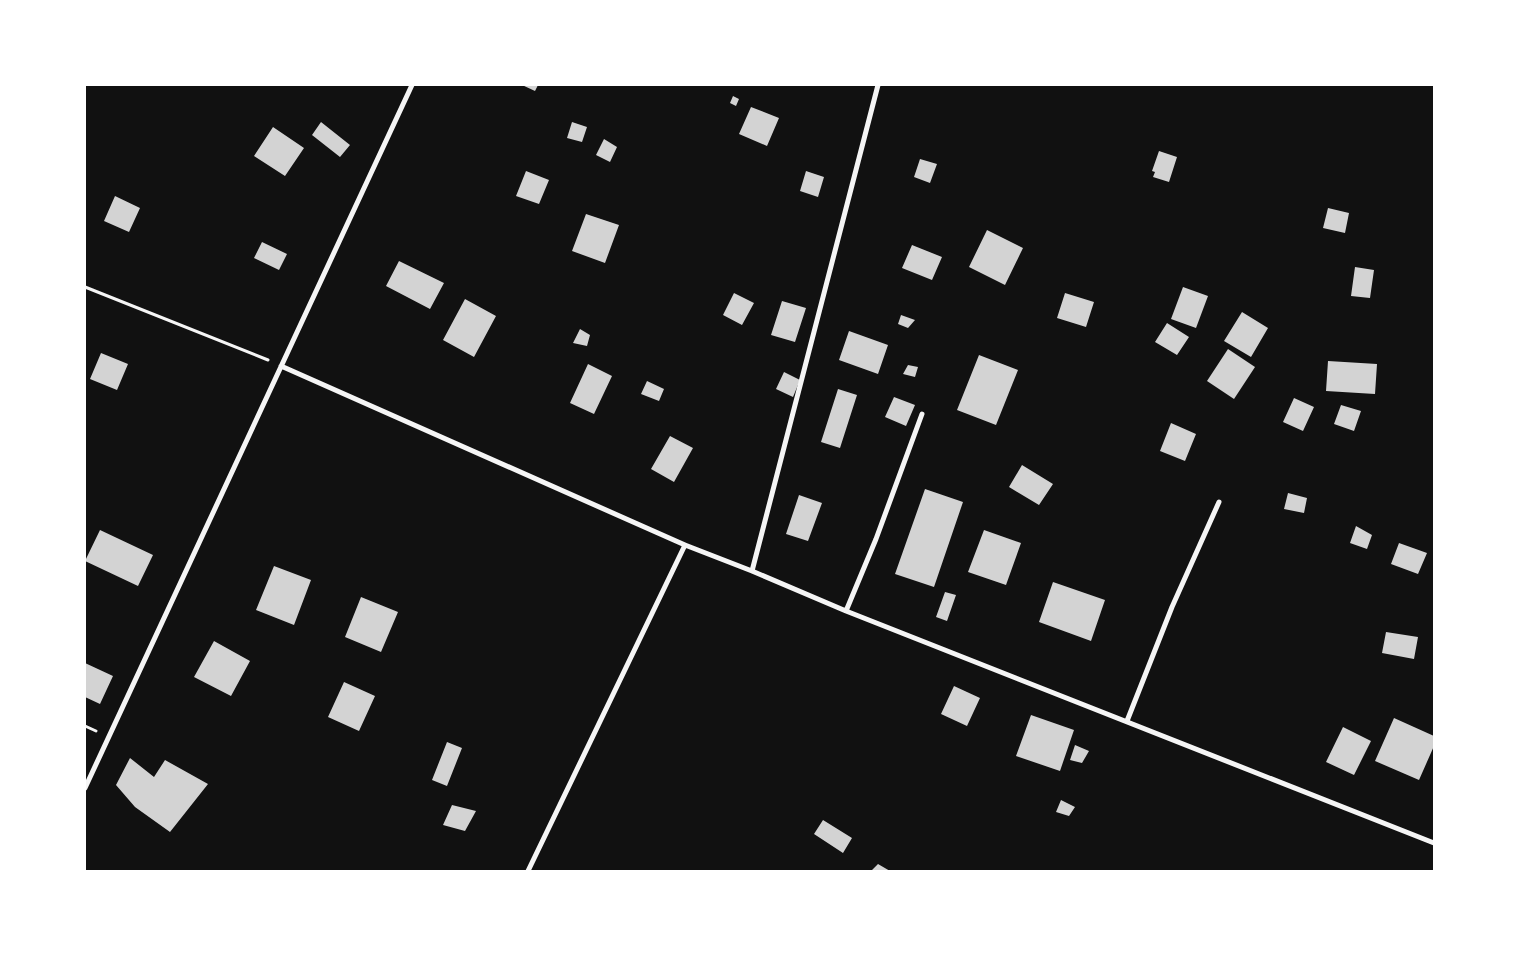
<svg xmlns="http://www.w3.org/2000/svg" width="1519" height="956" font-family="'Public Sans',sans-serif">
<rect width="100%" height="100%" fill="#111"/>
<path fill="#d3d3d3" d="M522 85H538L535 91Z
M733 96 739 99 736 106 730 103Z
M751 107 779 118 767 146 739 134Z
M321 122 350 145 340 157 312 135Z
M572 122 587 127 582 142 567 138Z
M273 127 304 148 285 176 254 156Z
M604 139 617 147 610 162 596 155Z
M1159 151 1177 157 1169 182 1153 177 1155 172 1152 171Z
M920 159 937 164 930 183 914 177Z
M526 171 549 180 539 204 516 196Z
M806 171 824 177 818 197 800 191Z
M115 196 140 208 129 232 104 221Z
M1328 208 1349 213 1345 233 1323 228Z
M586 214 619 225 605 263 572 251Z
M987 230 1023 248 1005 285 969 267Z
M262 242 287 254 279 270 254 258Z
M912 245 942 257 932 280 902 268Z
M399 261 444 283 430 309 386 286Z
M1355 267 1374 270 1370 298 1351 296Z
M1183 287 1208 296 1196 328 1171 319Z
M734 293 754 303 742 325 723 315Z
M1065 293 1094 302 1086 327 1057 318Z
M465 299 496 316 474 357 443 340Z
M782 301 806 308 795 342 771 335Z
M1242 312 1268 328 1251 357 1224 341Z
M901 315 915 320 908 328 898 324Z
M1167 323 1189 337 1177 355 1155 342Z
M580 329 590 335 587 346 573 343Z
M849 331 888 345 878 374 839 360Z
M1228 349 1255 367 1234 399 1207 381Z
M101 353 128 364 117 390 90 379Z
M979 355 1018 370 996 425 957 410Z
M1328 361 1377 364 1375 394 1326 391Z
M588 364 612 376 594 414 570 403Z
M908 365 918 367 915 377 903 374Z
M784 372 800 380 793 397 776 389Z
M647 381 664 389 659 401 641 394Z
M838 389 857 395 840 448 821 442Z
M894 397 915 405 906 426 885 417Z
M1294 398 1314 407 1303 431 1283 422Z
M1341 405 1361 411 1354 431 1334 424Z
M1171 423 1196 434 1185 461 1160 451Z
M670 436 693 448 674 482 651 469Z
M1022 465 1053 484 1039 505 1009 487Z
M925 489 963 502 934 587 895 574Z
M1288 493 1307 498 1304 513 1284 509Z
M799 495 822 503 808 541 786 534Z
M1356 526 1372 535 1367 549 1350 543Z
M100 530 153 555 138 586 85 561Z
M984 530 1021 543 1006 585 968 572Z
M1399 543 1427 553 1418 574 1391 564Z
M274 566 311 580 294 625 256 610Z
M1053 582 1105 600 1091 641 1039 622Z
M945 592 956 595 947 621 936 617Z
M361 597 398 612 381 652 345 637Z
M1386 632 1418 637 1414 659 1382 653Z
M214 641 250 661 231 696 194 677Z
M85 663 113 676 100 704 85 697Z
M344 682 375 696 359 731 328 717Z
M954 686 980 698 967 726 941 714Z
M1031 715 1074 730 1060 771 1016 756Z
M1394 718 1434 736V746L1419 780 1375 761Z
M1343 727 1371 741 1354 775 1326 762Z
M447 742 462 748 447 786 432 780Z
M1075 745 1089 751 1082 763 1070 760Z
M130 758 154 777 165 760 208 784 170 832 135 807 116 785Z
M1061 800 1075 807 1069 816 1056 812Z
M452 805 476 811 465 831 443 825Z
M823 820 852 838 843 853 814 834Z
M878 864 890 871H871Z"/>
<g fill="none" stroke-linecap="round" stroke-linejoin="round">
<path stroke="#f5f5f5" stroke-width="3" d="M85 287 268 360
M85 726 96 731"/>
<path stroke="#f5f5f5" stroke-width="5" d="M281 366 685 545 752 571 846 611 1434 843
M752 571 878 85
M846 611 876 539 922 414
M1127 721 1172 607 1219 502
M85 788 412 85
M528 871 685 545"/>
</g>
<rect width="1519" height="956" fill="none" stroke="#ffffff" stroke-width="172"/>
</svg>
